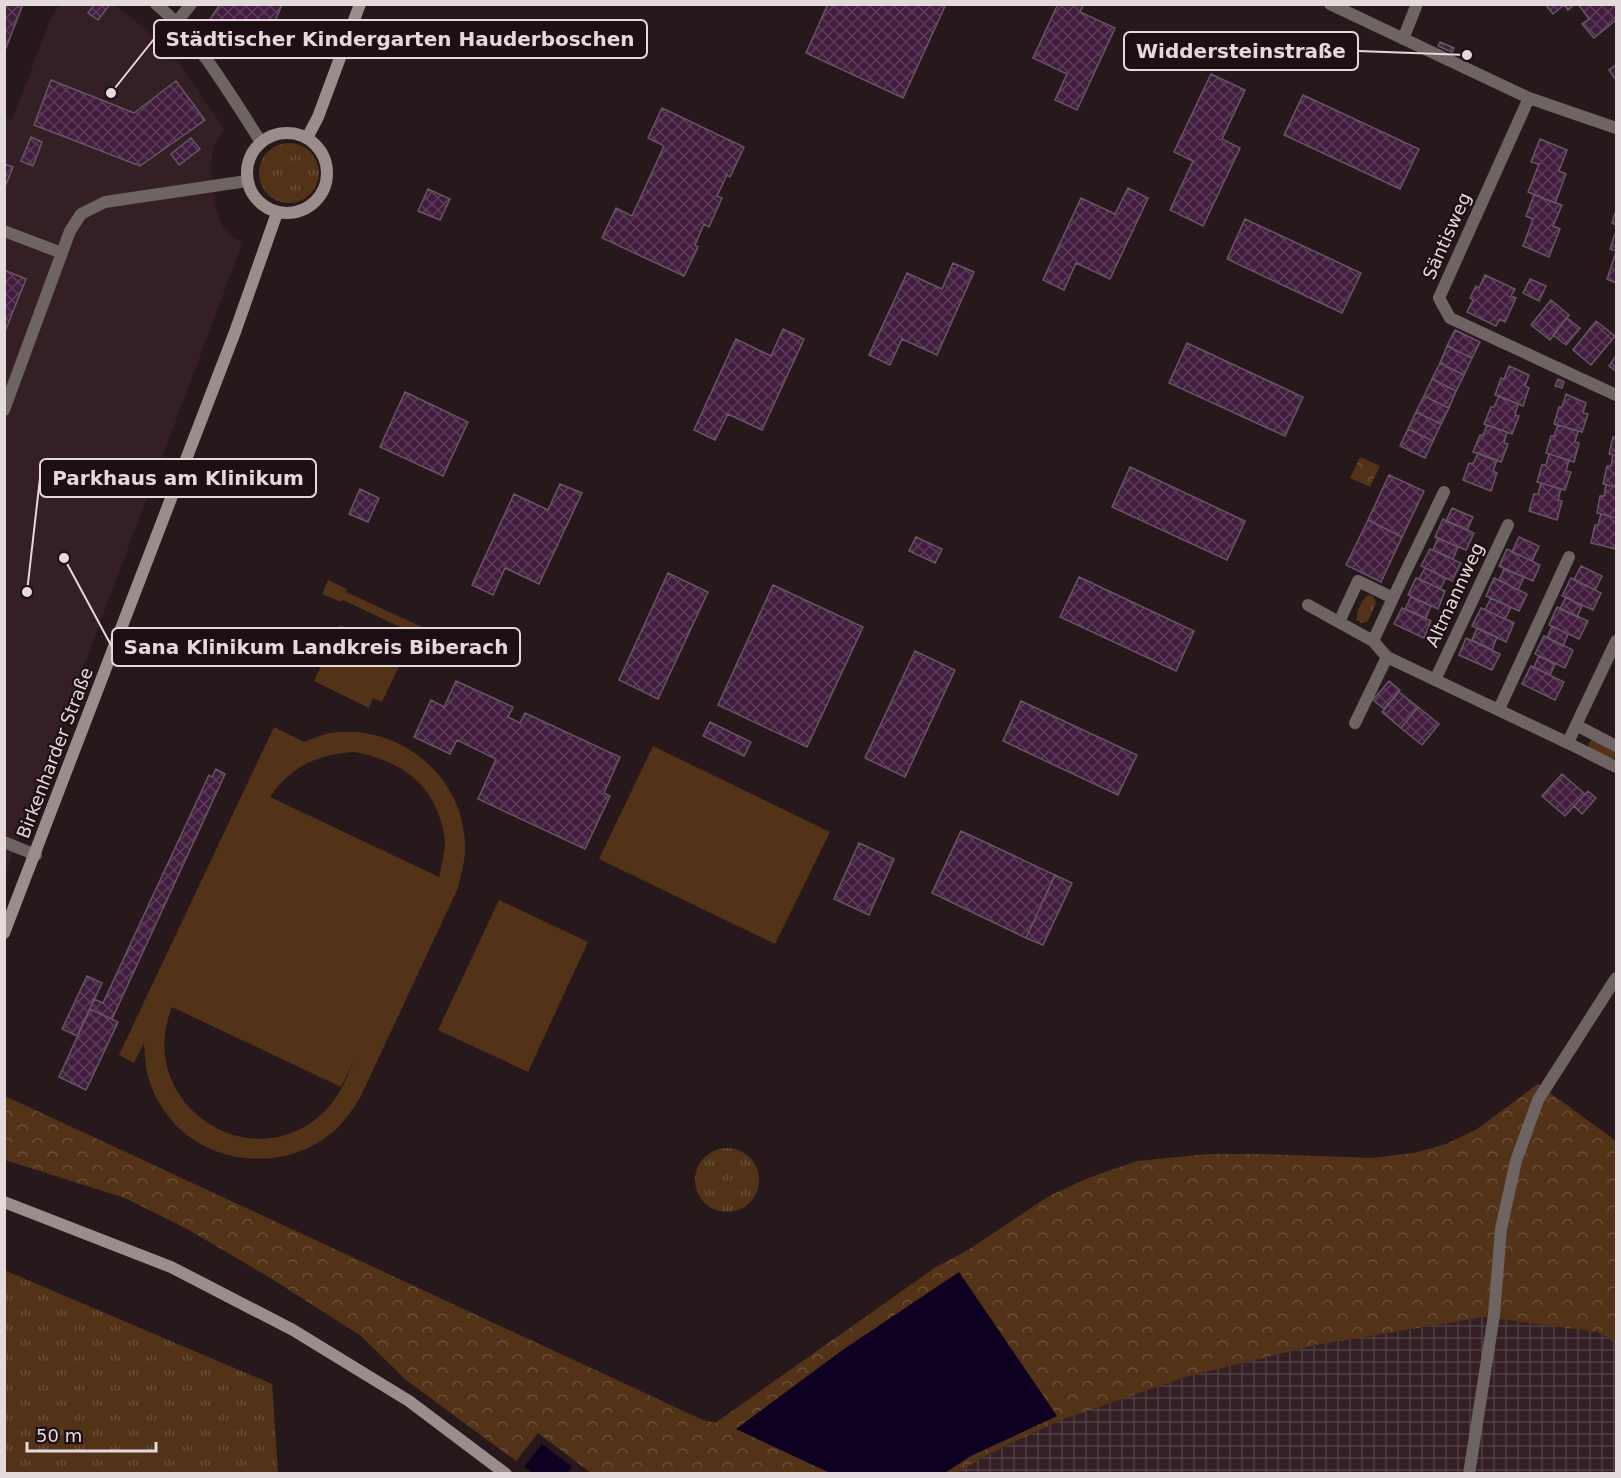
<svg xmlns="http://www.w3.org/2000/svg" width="1621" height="1478" font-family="'DejaVu Sans',sans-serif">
<defs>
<pattern id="industrial-grid" width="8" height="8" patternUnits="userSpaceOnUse" patternTransform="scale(1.5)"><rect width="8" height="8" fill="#341f25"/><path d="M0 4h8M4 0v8" fill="none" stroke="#513f44"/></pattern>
<pattern id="grass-tufts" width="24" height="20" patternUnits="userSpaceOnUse" patternTransform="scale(1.5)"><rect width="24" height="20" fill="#523318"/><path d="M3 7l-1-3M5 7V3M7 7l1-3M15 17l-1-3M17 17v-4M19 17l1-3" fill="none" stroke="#6b5039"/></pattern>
<pattern id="park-crowns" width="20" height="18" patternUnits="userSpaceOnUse" patternTransform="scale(1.5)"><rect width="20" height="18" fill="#523318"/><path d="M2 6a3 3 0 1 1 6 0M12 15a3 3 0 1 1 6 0" fill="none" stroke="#6b5039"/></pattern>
<pattern id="building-cross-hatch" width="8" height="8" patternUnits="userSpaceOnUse" patternTransform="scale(1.5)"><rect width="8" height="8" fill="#421d3e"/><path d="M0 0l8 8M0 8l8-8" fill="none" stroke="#5d3d59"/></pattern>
</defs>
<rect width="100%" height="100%" fill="#27181c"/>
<path fill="#341f25" d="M60 5H115L144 28 180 65 224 129 214 146 210 168 216 209 222 226 235 238 243 241 5 876V117L12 120 52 15Z"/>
<path fill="url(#industrial-grid)" d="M1484 1317 1598 1332 1616 1343V1473L955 1474 973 1462 1061 1420 1189 1376 1316 1345Z"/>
<path fill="url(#grass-tufts)" d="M259 173a30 30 0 1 1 60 0a30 30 0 1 1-60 0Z
M1368 595 1373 596 1376 603 1368 621 1362 623 1357 620C1355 613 1362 600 1368 595Z
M1593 739 1616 751 1615 757 1612 759 1588 747 1589 742Z
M695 1180a32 32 0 1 1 64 0a32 32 0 1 1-64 0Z
M4 1270 272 1384 278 1473H5Z"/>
<path fill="url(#park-crowns)" d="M1360 457 1380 466 1370 487 1350 478Z
M1538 1084 1616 1141V1343L1598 1332 1484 1317 1316 1345 1189 1376 1061 1420 987 1455 957 1473H591L538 1433 516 1461 406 1380 361 1336 272 1279 189 1230 125 1198 5 1160V1096L703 1420 715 1423 936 1267 968 1250 1049 1196 1088 1178 1137 1161 1208 1154H1263L1372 1158 1414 1153 1446 1144 1477 1129Z"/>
<path fill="#523318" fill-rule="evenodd" d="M328 580 347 589 346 592 463 646 464 644 483 652 477 665 458 657 459 655 343 600 341 602 322 594Z
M340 625 396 652 394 656 402 660 382 702 373 698 369 708 314 681Z
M274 727 304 742C312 739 321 735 330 733 398 723 462 774 465 843 466 859 461 874 458 888L359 1100C351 1112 343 1123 333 1132 286 1171 215 1167 174 1123 163 1110 153 1095 149 1079 145 1067 145 1055 144 1043L134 1063 119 1055ZM355 752C390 759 421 774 436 808 440 818 444 829 445 840 445 852 442 865 439 877L270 797C291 766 318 754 355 752ZM172 1007 341 1087 355 1059C347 1077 340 1096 325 1111 252 1183 133 1103 172 1007Z
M653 746 830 832 775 944 599 859Z
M499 900 588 942 528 1072 438 1030Z"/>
<path fill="#0e0020" d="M959 1272 1057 1416 971 1456 943 1474 830 1473 736 1429 844 1349Z
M542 1444 572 1467 567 1473H533L524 1467Z"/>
<path fill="url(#building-cross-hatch)" stroke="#655863" stroke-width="1.5" d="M4 4H23L6 48 4 47Z
M95 4H110L98 20 88 13Z
M220 4H282L272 29 236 55 209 21Z
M828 4H946L903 98 806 53Z
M1058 4H1084L1080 12 1115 28 1077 110 1055 100 1067 74 1033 58Z
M1545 4H1575L1568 10 1564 5 1553 14Z
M1578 4H1616V20L1594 38 1582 24 1589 19Z
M1440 42 1454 48 1452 52 1438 46Z
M1616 65V80L1609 70Z
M1211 74 1245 90 1222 139 1240 148 1203 226 1170 210 1193 161 1174 152Z
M51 80 134 113 176 81 205 120 140 166 34 125Z
M1303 95 1419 149 1400 189 1284 135Z
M662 108 744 147 730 177 727 175 717 196 722 198 709 227 704 224 695 245 698 247 684 276 602 238 616 208 632 216 664 146 648 138Z
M31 137 42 142 33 166 21 161Z
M191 138 200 149 179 165 171 154Z
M1540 139 1567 150 1559 171 1566 174 1555 203 1528 192 1539 164 1531 162Z
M4 164 13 167 4 189Z
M1128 188 1148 198 1110 279 1076 263 1064 290 1043 280 1081 198 1115 214Z
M428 189 450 199 440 220 418 211Z
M1534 195 1562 205 1553 226 1560 229 1549 257 1523 246 1533 219 1526 216Z
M1616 210V225L1612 223Z
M1245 219 1361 273 1342 313 1227 259Z
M1616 231V251L1610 249Z
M1616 252V283L1607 279Z
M953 263 974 272 937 355 902 339 890 365 869 355 907 273 942 289Z
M4 270 26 279 4 334Z
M1485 275 1515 289 1511 296 1516 298 1505 322 1500 319 1496 326 1467 312 1473 300 1470 298 1476 286 1479 288Z
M1530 279 1546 286 1539 301 1523 293Z
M1551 300 1569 315 1550 340 1531 325Z
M1567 318 1580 328 1566 345 1553 335Z
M1596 321 1615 336 1591 365 1573 350Z
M783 329 804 339 762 430 728 414 715 440 694 430 736 339 771 356Z
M1455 330 1480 342 1472 358 1447 346Z
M1187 343 1303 397 1285 436 1169 383Z
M1447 346 1472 358 1464 375 1440 363Z
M1616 356V371L1609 366Z
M1440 363 1464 375 1456 391 1432 379Z
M1509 366 1529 375 1525 386 1529 388 1523 406 1495 395 1501 378 1504 379Z
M1432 379 1456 391 1449 408 1424 396Z
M1558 379 1564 382 1562 388 1555 386Z
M405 392 468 422 443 476 380 447Z
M1566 394 1586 403 1583 413 1588 414 1582 432 1554 424 1559 407H1562Z
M1424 396 1449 408 1441 424 1416 412Z
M1499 396 1518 404 1515 415 1519 416 1512 434 1484 424 1491 407H1494Z
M1416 412 1441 424 1433 441 1408 429Z
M1487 425 1507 432 1504 443 1508 444 1501 462 1473 452 1480 435H1483Z
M1558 425 1578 431 1575 442 1579 443 1574 462 1546 453 1551 436H1554Z
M1408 429 1433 441 1425 458 1400 446Z
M1616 435V456L1609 454 1613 437H1616Z
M1478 453 1497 460 1493 471 1497 473 1491 491 1463 480 1469 463 1473 464Z
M1549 454 1569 460 1566 471 1571 472 1565 490 1537 482 1542 465H1546Z
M1613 455 1616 456V487L1603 484 1607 466H1611Z
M1130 467 1245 521 1227 560 1112 507Z
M1389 475 1424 491 1402 537 1368 520Z
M1541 483 1561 489 1558 500 1562 501 1557 520 1529 511 1534 494H1538Z
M560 484 582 493 539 584 505 568 493 595 472 585 514 494 548 510Z
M1606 485 1616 487V518L1597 513 1600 496H1604Z
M360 489 379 498 368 522 349 514Z
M1452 508 1473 517 1467 530 1446 521Z
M1601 514 1616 518V549L1591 543 1595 525H1598Z
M1443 519 1474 533 1466 550 1435 537Z
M1368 520 1402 537 1381 582 1346 565Z
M916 537 942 549 935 563 909 551Z
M1519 537 1539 546 1532 561 1512 552Z
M1438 538 1458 547 1453 559 1433 550Z
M1430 549 1461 563 1452 581 1421 566Z
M1507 549 1540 565 1533 581 1499 566Z
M1581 566 1602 576 1595 590 1574 580Z
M1425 568 1446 578 1440 589 1419 579Z
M1504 569 1524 577 1518 590 1499 580Z
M668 573 708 592 658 699 619 680Z
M1079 577 1194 631 1176 671 1060 617Z
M1416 578 1445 591 1438 609 1408 595Z
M1494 578 1527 594 1519 611 1486 596Z
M1571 578 1601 593 1593 610 1562 596Z
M773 585 863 627 807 747 718 705Z
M1411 597 1431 606 1426 618 1405 609Z
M1566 597 1582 606 1577 617 1560 609Z
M1491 598 1511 607 1505 619 1485 610Z
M1557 607 1588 621 1579 639 1549 625Z
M1402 608 1431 621 1424 638 1394 624Z
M1481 608 1514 623 1506 642 1472 626Z
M1552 626 1568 634 1563 646 1547 638Z
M1477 628 1497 637 1492 650 1472 640Z
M1544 636 1573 650 1565 668 1535 654Z
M1466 638 1500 654 1492 670 1459 655Z
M915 651 955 670 905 777 865 758Z
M1539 656 1555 664 1550 675 1534 667Z
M1531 666 1564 682 1555 700 1522 684Z
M456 681 513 707 508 717 520 723 525 713 620 757 604 793 610 796 585 849 478 799 496 759 457 740 450 754 414 737 431 700 444 707Z
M1389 681 1400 690 1384 709 1373 700Z
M1399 692 1418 707 1401 728 1382 712Z
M1021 701 1137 755 1118 795 1003 741Z
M1418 707 1439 724 1422 745 1401 728Z
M710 722 751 742 744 756 703 736Z
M216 769 225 774 112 1019 90 1009 94 999 103 1003 209 775 212 777Z
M1562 774 1585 794 1565 816 1542 796Z
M1588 791 1596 798 1582 814 1574 806Z
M961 831 1055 875 1026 938 932 893Z
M859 843 894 859 869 915 834 899Z
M1055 875 1072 883 1043 945 1026 938Z
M87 976 102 983 77 1036 62 1029Z
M90 1009 118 1022 86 1090 59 1077Z"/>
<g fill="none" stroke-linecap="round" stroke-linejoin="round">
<path stroke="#6d6463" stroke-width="12" d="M156 4C199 39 231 96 261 142
M1330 4 1529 98 1616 128
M176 23 191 4
M1403 39 1417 4
M1529 98 1439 298 1450 318 1616 395
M4 231 62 253
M4 410 70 231 81 214 105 202 247 181
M1393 598 1444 492
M1308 605 1373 641 1387 657 1568 743 1576 725 1616 746
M1339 622 1358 581 1393 598 1373 641
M1435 680 1508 525
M1499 709 1569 557
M1355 723 1387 657
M1576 725 1616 641
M1568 743 1616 767
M4 842 36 855
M1469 1474 1494 1315 1501 1229 1516 1161 1538 1100 1616 978"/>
<path stroke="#9a8d8b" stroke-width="12" d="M247 173a40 40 0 1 1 80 0a40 40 0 1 1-80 0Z
M307 138 318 117 360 4
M4 933 235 332 277 213
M4 1202 171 1267 293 1330 409 1401 506 1474"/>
</g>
<g text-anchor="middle" stroke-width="4.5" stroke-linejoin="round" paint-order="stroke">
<g font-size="18" fill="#e4dadc" stroke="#1d0f13">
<text transform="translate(1447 236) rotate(-66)" y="6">Säntisweg</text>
<text transform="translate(1455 595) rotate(-65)" y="6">Altmannweg</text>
<text transform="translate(55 753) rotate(-69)" y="6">Birkenharder Straße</text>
</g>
</g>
<path fill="none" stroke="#e4dadc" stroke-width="2" d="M111 93L154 39M1467 55L1358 51M27 592L40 478M64 558L112 647"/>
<g fill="#e4dadc" stroke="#1d0f13" stroke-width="2">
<circle cx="111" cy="93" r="6"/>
<circle cx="1467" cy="55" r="6"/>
<circle cx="27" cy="592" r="6"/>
<circle cx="64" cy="558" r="6"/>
</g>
<g fill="#1d0f13" stroke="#e4dadc" stroke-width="2">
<rect x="154" y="20" width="493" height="38" rx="6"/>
<rect x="1124" y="32" width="234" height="38" rx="6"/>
<rect x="40" y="459" width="276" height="38" rx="6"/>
<rect x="112" y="628" width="408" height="38" rx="6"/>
</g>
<g font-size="20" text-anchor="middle" font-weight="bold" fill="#e4dadc">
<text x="400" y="46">Städtischer Kindergarten Hauderboschen</text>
<text x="1241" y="58">Widdersteinstraße</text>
<text x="178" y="485">Parkhaus am Klinikum</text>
<text x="316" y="654">Sana Klinikum Landkreis Biberach</text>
</g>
<rect width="1621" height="1478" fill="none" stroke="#e4dadc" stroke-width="12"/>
<path d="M27 1442v9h129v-9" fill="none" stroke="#e4dadc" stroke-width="3"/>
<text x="36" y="1442" font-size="18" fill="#e4dadc" stroke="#1d0f13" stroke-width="4.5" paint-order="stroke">50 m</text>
</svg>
